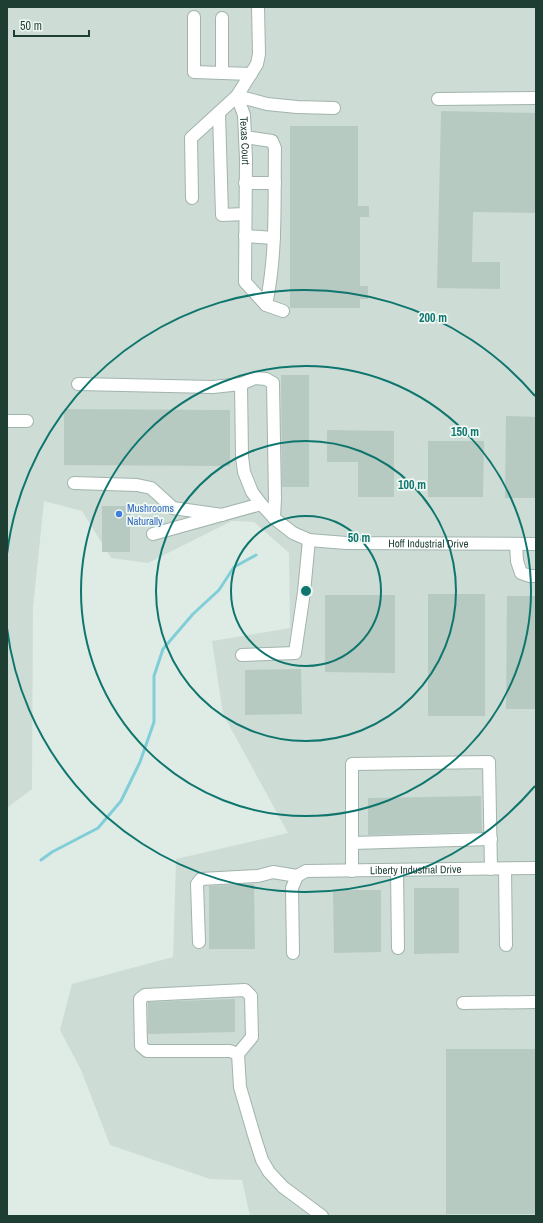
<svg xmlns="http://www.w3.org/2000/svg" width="543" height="1223" font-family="'Archivo Narrow',sans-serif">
<rect width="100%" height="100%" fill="#dfece6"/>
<path fill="#cddcd5" d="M7 7H536V1216H250L242 1180 210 1179 110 1145 81 1070 60 1030 72 984 173 957 176 859 288 833 223 714 212 641 290 628 289 553 254 522 232 521 148 563 111 558 82 511 44 501 33 608 32 789 7 808Z"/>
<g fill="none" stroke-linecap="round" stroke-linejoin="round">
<path stroke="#81ced8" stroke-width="3" d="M41 860 52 852 98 828 121 801 140 762 154 722V676L163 649 193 614 219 590 234 567 256 555"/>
</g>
<path fill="#b7cac1" d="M441 111 536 113V213L473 212 472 262H500V289L437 288Z
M290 126H358V206H369V217H360V286H368V299H360V308H290Z
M281 375H309V487H282Z
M64 409 230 410V466L64 465Z
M506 416 536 417V498H505Z
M327 430 394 431V497H358V462H327Z
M428 441H484L483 497H428Z
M102 506H130V552H102Z
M428 594H485V716H428Z
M325 595H395V673L325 672Z
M507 596H536V709H506Z
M301 669 302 714 245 715V670Z
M481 796 482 832 368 835V798Z
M254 884 255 949H209V886Z
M414 888H459V953L414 954Z
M333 890H381V952L334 953Z
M235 999V1032L148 1034V1002Z
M446 1049H536V1214H446Z"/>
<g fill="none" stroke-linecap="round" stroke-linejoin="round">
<defs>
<g id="minor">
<path id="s1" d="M258 7 259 54 257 64 237 96 244 115 246 159 245 282 266 305 283 311"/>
<path d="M194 17V72L251 74"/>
<path d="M222 18V73"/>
<path d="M438 99 536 98"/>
<path d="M219 113 222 215 245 214"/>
<path d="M245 137 272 141 275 148C274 200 277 253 266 305"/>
<path d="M245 183H275"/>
<path d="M192 198 191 138 237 96 267 104 297 107 334 108"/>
<path d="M245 236 274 238"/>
<path d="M78 384 213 387 241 384 255 378 266 379 273 383 275 499 274 518"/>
<path id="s2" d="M241 384 242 456 244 472 252 492 261 504 275 519 293 533 309 540 346 543 536 544"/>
<path d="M7 421H27"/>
<path d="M74 483 137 485 151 488 173 508 222 515"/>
<path d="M153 534 261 504"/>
<path d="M516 544 517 561 521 573 530 576H536"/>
<path d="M242 655 295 653 304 592 309 540"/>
<path d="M352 843 491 839"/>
<path d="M505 869 506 945"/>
<path d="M397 870 398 948"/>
<path d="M352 871V764L489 762 491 869"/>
<path id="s3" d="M297 876 306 871 536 868"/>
<path d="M199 942 197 884 201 879 258 876 273 872 297 876"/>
<path d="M293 953 292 888 297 876"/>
<path d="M463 1003 536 1002"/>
<path d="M238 1054 230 1051H147L141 1046 140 999 145 995 245 990 251 996 252 1037 238 1054 240 1087 254 1135 262 1160 269 1172 283 1187 322 1216"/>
</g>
</defs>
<use href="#minor" stroke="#a1b4ad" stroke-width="14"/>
<use href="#minor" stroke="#fff" stroke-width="12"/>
</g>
<g fill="none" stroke="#0f766e" stroke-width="2">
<circle cx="306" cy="591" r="75"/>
<circle cx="306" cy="591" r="150"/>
<circle cx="306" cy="591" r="225"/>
<path d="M535 786A301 301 0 0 1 7 628M7 554A301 301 0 0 1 535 396"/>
</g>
<circle fill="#3f7fe0" stroke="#f0f8f4" stroke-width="1.5" cx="119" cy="514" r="4"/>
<g text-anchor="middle" stroke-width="3.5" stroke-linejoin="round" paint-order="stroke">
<g font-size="11" fill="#1e3e34" stroke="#f0f8f4">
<text dy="4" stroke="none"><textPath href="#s1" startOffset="141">Texas Court</textPath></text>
<text dy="4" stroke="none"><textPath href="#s2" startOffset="305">Hoff Industrial Drive</textPath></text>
<text dy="4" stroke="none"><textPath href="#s3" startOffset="120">Liberty Industrial Drive</textPath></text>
</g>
<g font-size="11" fill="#366cbe" stroke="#f0f8f4" text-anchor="start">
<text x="127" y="512">Mushrooms<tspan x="127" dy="13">Naturally</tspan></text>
</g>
</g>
<circle cx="306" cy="591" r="6" fill="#0f766e" stroke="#f0f8f4" stroke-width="2"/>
<g font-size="12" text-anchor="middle" font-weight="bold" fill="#0f766e" stroke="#f0f8f4" stroke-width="3.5" stroke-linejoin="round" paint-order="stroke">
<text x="433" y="322">200 m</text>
<text x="465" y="436">150 m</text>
<text x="412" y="489">100 m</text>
<text x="359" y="542">50 m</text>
</g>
<rect width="543" height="1223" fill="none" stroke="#1e3e34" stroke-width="16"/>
<path d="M14 30v6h75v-6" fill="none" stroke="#1e3e34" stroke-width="2"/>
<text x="20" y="30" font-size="12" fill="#1e3e34" stroke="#f0f8f4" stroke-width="3" paint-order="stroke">50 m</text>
</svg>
